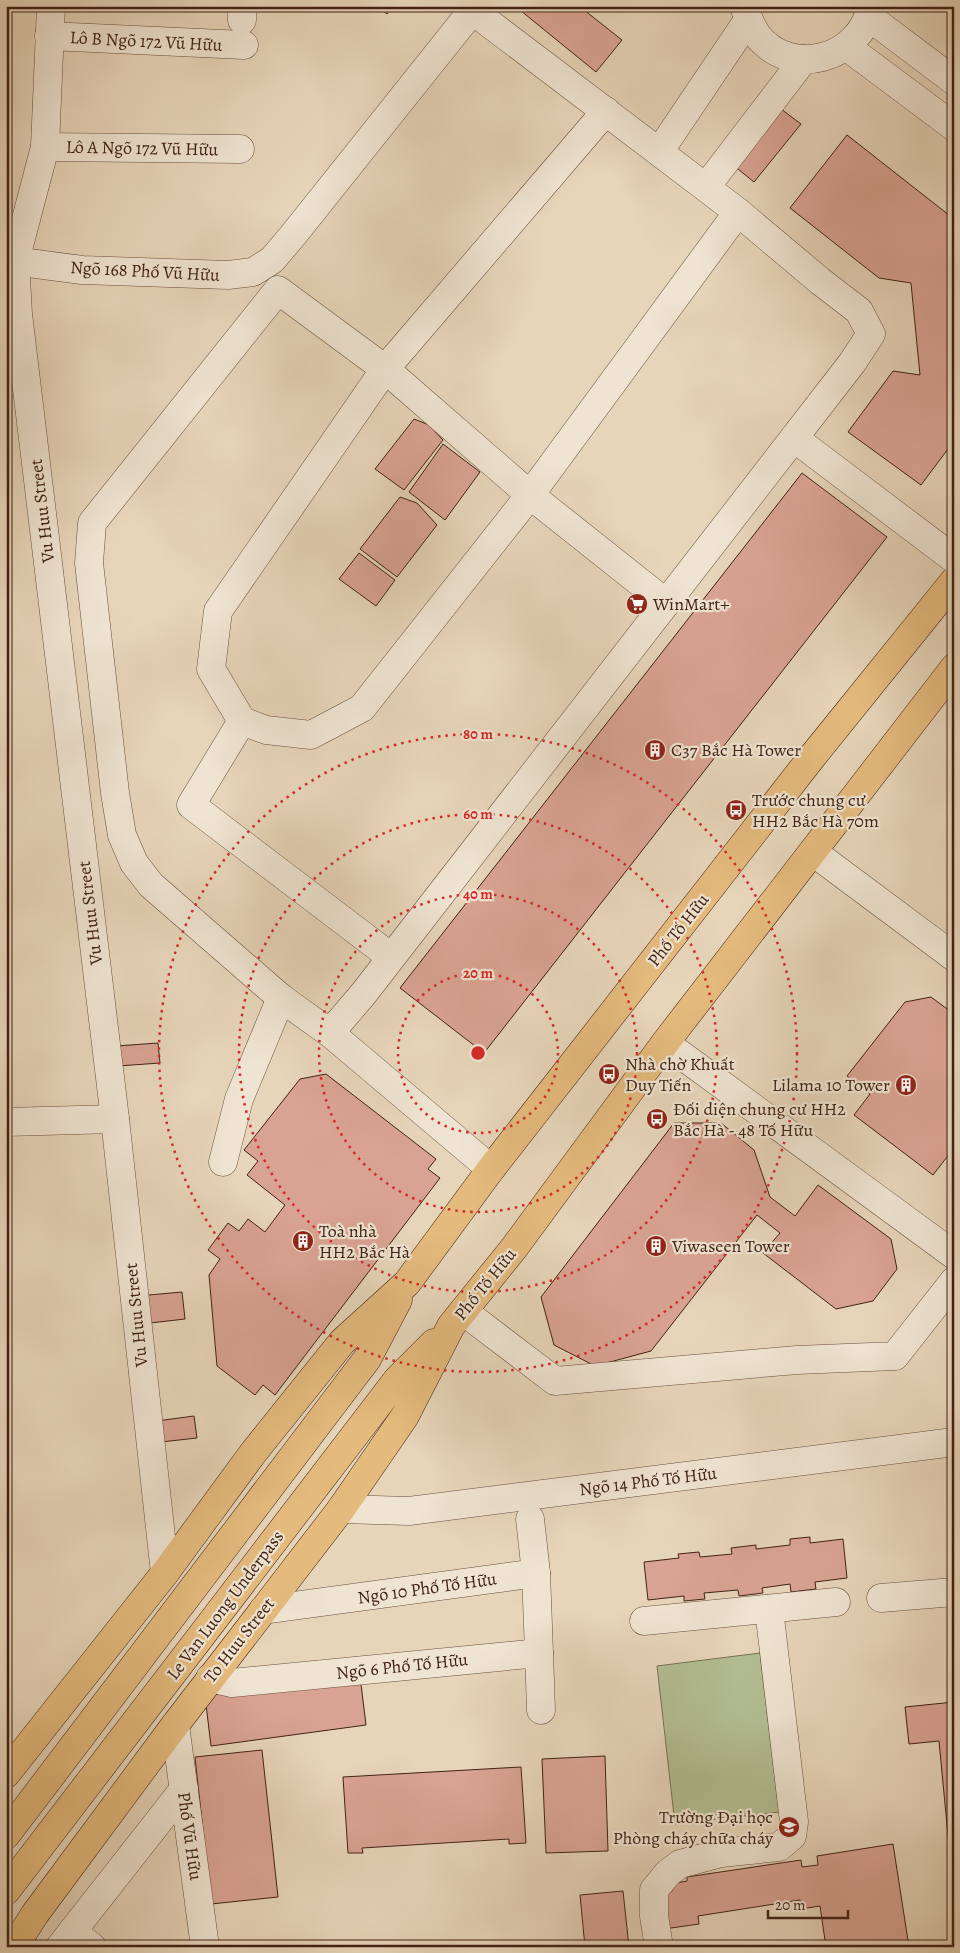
<svg xmlns="http://www.w3.org/2000/svg" width="960" height="1953" font-family="Alegreya,serif">
	<rect width="100%" height="100%" fill="#e7d5ba"/>
	<filter id="stains"><feTurbulence type="fractalNoise" baseFrequency=".004" numOctaves="4"/><feColorMatrix values="0 0 0 0 .2 0 0 0 0 .09 0 0 0 0 .02 0 0 0 .5 -.17"/></filter>
	<radialGradient id="worn" r=".72"><stop offset=".6" stop-color="#630" stop-opacity="0"/><stop offset="1" stop-color="#630" stop-opacity=".3"/></radialGradient>
	<path fill="#b2be92" stroke="#797053" d="M 760,1653 L 779,1812 L 675,1824 L 657,1666 Z"/>
	<g fill="#d9a393" stroke="#402114">
		<path d="M 377,6 L 393,6 L 387,14 Z"/>
		<path d="M 515,6 L 579,6 L 622,40 L 596,72 Z"/>
		<path d="M 773,103 L 801,124 L 754,182 L 728,161 Z"/>
		<path d="M 847,135 L 954,219 L 954,441 L 921,485 L 848,432 L 893,371 L 920,375 L 911,283 L 879,278 L 790,208 Z"/>
		<path d="M 414,419 L 429,425 L 443,440 L 404,490 L 375,469 Z"/>
		<path d="M 443,444 L 480,472 L 445,520 L 409,492 Z"/>
		<path d="M 802,473 L 887,537 L 484,1053 L 400,988 Z"/>
		<path d="M 400,497 L 417,503 L 437,525 L 397,577 L 360,549 Z"/>
		<path d="M 359,553 L 395,580 L 376,606 L 339,579 Z"/>
		<path d="M 931,997 L 954,1014 L 954,1148 L 933,1175 L 854,1115 L 870,1094 L 847,1076 L 905,1002 Z"/>
		<path d="M 158,1043 L 160,1063 L 118,1066 L 116,1046 Z"/>
		<path d="M 326,1074 L 436,1159 L 428,1169 L 440,1178 L 275,1395 L 263,1385 L 255,1395 L 217,1366 L 209,1275 L 220,1259 L 208,1250 L 228,1223 L 239,1231 L 248,1219 L 265,1232 L 285,1205 L 247,1175 L 258,1161 L 244,1150 L 300,1079 Z"/>
		<path d="M 674,1123 L 721,1123 L 754,1150 L 770,1197 L 795,1216 L 818,1185 L 891,1239 L 897,1269 L 873,1301 L 836,1309 L 763,1253 L 780,1233 L 757,1215 L 651,1351 L 595,1366 L 554,1345 L 541,1297 Z"/>
		<path d="M 182,1292 L 185,1319 L 141,1324 L 138,1296 Z"/>
		<path d="M 194,1416 L 197,1438 L 152,1443 L 149,1422 Z"/>
		<path d="M 810,1537 L 810,1543 L 843,1539 L 847,1578 L 815,1582 L 816,1589 L 791,1592 L 790,1584 L 762,1588 L 763,1593 L 739,1596 L 738,1590 L 704,1593 L 705,1599 L 684,1601 L 684,1596 L 648,1600 L 644,1562 L 679,1558 L 678,1554 L 699,1552 L 700,1557 L 732,1554 L 731,1548 L 756,1545 L 756,1549 L 790,1545 L 790,1539 Z"/>
		<path d="M 360,1676 L 366,1725 L 211,1746 L 205,1696 Z"/>
		<path d="M 954,1702 L 954,1888 L 953,1888 L 939,1741 L 909,1744 L 905,1707 Z"/>
		<path d="M 262,1750 L 278,1897 L 211,1904 L 195,1757 Z"/>
		<path d="M 605,1756 L 608,1851 L 546,1853 L 542,1759 Z"/>
		<path d="M 521,1767 L 526,1843 L 509,1844 L 509,1839 L 362,1848 L 363,1853 L 348,1853 L 343,1777 Z"/>
		<path d="M 893,1844 L 909,1947 L 826,1947 L 820,1906 L 801,1909 L 800,1900 L 698,1916 L 699,1924 L 664,1929 L 659,1893 L 672,1891 L 671,1884 L 687,1881 L 687,1877 L 801,1860 L 802,1867 L 818,1865 L 817,1856 Z"/>
		<path d="M 623,1891 L 629,1947 L 585,1947 L 580,1895 Z"/>
	</g>
	<g fill="none" stroke-linecap="round" stroke-linejoin="round">
		<g stroke="#6a4e3e" stroke-width="29">
			<g id="minor">
				<path d="M 51,6 L 45,147 L 15,261 L 18,314 L 115,1119 L 165,1573"/>
				<path d="M 744,6 C 747,16 751,26 757,35 C 791,79 861,59 871,6"/>
				<path d="M 869,17 L 954,81"/>
				<path d="M 242,20 L 242,6"/>
				<path d="M 49,36 L 244,45"/>
				<path d="M 847,47 L 954,127"/>
				<path d="M 606,111 L 385,369 L 218,611 L 211,669 L 242,721 L 266,730 L 311,735 L 362,708 L 530,495 L 738,212"/>
				<path d="M 45,147 L 240,149"/>
				<path d="M 659,152 L 748,20"/>
				<path d="M 706,187 L 804,59"/>
				<path d="M 6,260 L 82,270 L 228,275 L 253,272 L 272,260 L 294,234 L 476,6"/>
				<path d="M 794,438 L 954,559"/>
				<path d="M 242,721 L 191,805 L 391,957"/>
				<path d="M 813,852 L 954,957"/>
				<path d="M 330,1033 L 364,993 L 852,363 L 871,334 L 859,311 L 820,281 L 738,212 L 473,11"/>
				<path d="M 665,1043 L 954,1255"/>
				<path d="M 6,1122 L 115,1119"/>
				<path d="M 223,1162 L 239,1099 L 281,998"/>
				<path d="M 491,1169 L 330,1033 L 281,998 L 151,885 L 134,863 L 122,835 L 115,793 L 89,563 L 92,523 L 278,290 L 385,369 L 530,495 L 666,603"/>
				<path d="M 463,1311 L 555,1381 L 797,1360 L 895,1356 L 954,1281"/>
				<path d="M 341,1509 L 409,1511 L 954,1442"/>
				<path d="M 536,1573 L 539,1653"/>
				<path d="M 881,1598 L 954,1592"/>
				<path d="M 263,1610 L 536,1573 L 530,1519"/>
				<path d="M 644,1621 L 836,1602"/>
				<path d="M 210,1678 L 232,1683 L 539,1653 L 541,1710"/>
				<path d="M 175,1725 L 205,1947"/>
				<path d="M 72,1931 L 92,1947"/>
				<path d="M 60,1947 L 184,1789"/>
				<path d="M 659,1947 L 654,1916 L 654,1890 L 668,1873 L 680,1864 L 721,1853 L 779,1847 L 792,1836 L 794,1822 L 769,1609"/>
			</g>
		</g>
		<g stroke="#402114" stroke-width="29">
			<g id="major">
				<path d="M 6,1774 L 165,1573 L 253,1453 L 342,1342 L 407,1283 L 491,1169 L 812,757 L 954,581"/>
				<path d="M 6,1835 L 367,1359 L 398,1300"/>
				<path d="M 6,1891 L 397,1380 L 434,1343"/>
				<path d="M 14,1947 L 35,1914 L 175,1725 L 341,1509 L 405,1416 L 451,1326 L 514,1248 L 665,1043 L 954,668"/>
			</g>
		</g>
		<use href="#minor" stroke="#efe4d2" stroke-width="28"/>
		<use href="#major" stroke="#e4ba7d" stroke-width="28"/>
	</g>
	<g fill="none" stroke="#d62828" stroke-width="2.5" stroke-dasharray="2.5 5">
		<circle cx="478" cy="1053" r="80"/>
		<circle cx="478" cy="1053" r="159"/>
		<circle cx="478" cy="1053" r="239"/>
		<circle cx="478" cy="1053" r="319"/>
	</g>
	<defs>
		<g id="supermarket-disc" transform="scale(1.125)"><circle r="9.5" fill="#8f2418" stroke="#efe4d2"/><path d="M-6-5.5h2.5l.6 2H6L4.5 2H-2.5L-4.4-4H-6ZM-1.5 3.2a1.3 1.3 0 1 0 .1 0ZM3 3.2a1.3 1.3 0 1 0 .1 0Z" fill="#fff"/></g>
		<g id="building-disc" transform="scale(1.125)"><circle r="9.5" fill="#8f2418" stroke="#efe4d2"/><path d="M-4-6H4V6H1V3H-1V6H-4ZM-2.5-4.3h1.7v1.8h-1.7ZM.8-4.3h1.7v1.8H.8ZM-2.5-1h1.7V.8h-1.7ZM.8-1h1.7V.8H.8Z" fill="#fff"/></g>
		<g id="bus-disc" transform="scale(1.125)"><circle r="9.5" fill="#8f2418" stroke="#efe4d2"/><path d="M-5-6H5V4H4V6H2V4H-2V6H-4V4H-5ZM-3.5-4V0h7V-4ZM-3.5 1.2v1.5H-2V1.2ZM2 1.2v1.5H3.5V1.2Z" fill="#fff"/></g>
		<g id="university-disc" transform="scale(1.125)"><circle r="9.5" fill="#8f2418" stroke="#efe4d2"/><path d="M0-5L7-2L0 1L-7-2ZM-4 1L0 2.5L4 1V4Q0 6-4 4Z" fill="#fff"/></g>
	</defs>
	<g fill-rule="evenodd">
		<use href="#supermarket-disc" x="637" y="604"/>
		<use href="#building-disc" x="655" y="750"/>
		<use href="#bus-disc" x="736" y="810"/>
		<use href="#bus-disc" x="609" y="1074"/>
		<use href="#building-disc" x="906" y="1085"/>
		<use href="#bus-disc" x="657" y="1119"/>
		<use href="#building-disc" x="303" y="1241"/>
		<use href="#building-disc" x="656" y="1246"/>
		<use href="#university-disc" x="789" y="1827"/>
	</g>
	<g text-anchor="middle" stroke-width="4.5" stroke-linejoin="round" paint-order="stroke">
		<g font-size="18" fill="#402114" stroke="#efe4d2">
			<text transform="translate(146 41) rotate(3)" y="6">Lô B Ngõ 172 Vũ Hữu</text>
			<text transform="translate(142 148) rotate(1)" y="6">Lô A Ngõ 172 Vũ Hữu</text>
			<text transform="translate(145 271) rotate(3)" y="6">Ngõ 168 Phố Vũ Hữu</text>
			<text transform="translate(42 511) rotate(-97)" y="6">Vu Huu Street</text>
			<text transform="translate(90 913) rotate(-97)" y="6">Vu Huu Street</text>
			<text transform="translate(678 930) rotate(-52)" y="6">Phố Tố Hữu</text>
			<text transform="translate(485 1284) rotate(-51)" y="6">Phố Tố Hữu</text>
			<text transform="translate(136 1315) rotate(-96)" y="6">Vu Huu Street</text>
			<text transform="translate(648 1481) rotate(-7)" y="6">Ngõ 14 Phố Tố Hữu</text>
			<text transform="translate(427 1588) rotate(-8)" y="6">Ngõ 10 Phố Tố Hữu</text>
			<text transform="translate(225 1605) rotate(-53)" y="6">Le Van Luong Underpass</text>
			<text transform="translate(239 1640) rotate(-52)" y="6">To Huu Street</text>
			<text transform="translate(402 1666) rotate(-6)" y="6">Ngõ 6 Phố Tố Hữu</text>
			<text transform="translate(190 1836) rotate(82)" y="6">Phố Vũ Hữu</text>
		</g>
		<g font-size="18" fill="#402114" stroke="#efe4d2" text-anchor="start">
			<text x="653" y="610">WinMart+</text>
			<text x="671" y="756">C37 Bắc Hà Tower</text>
			<text x="752" y="806">Trước chung cư<tspan x="752" dy="21">HH2 Bắc Hà 70m</tspan></text>
			<text x="625" y="1070">Nhà chờ Khuất<tspan x="625" dy="21">Duy Tiến</tspan></text>
			<text x="890" y="1091" text-anchor="end">Lilama 10 Tower</text>
			<text x="673" y="1115">Đối diện chung cư HH2<tspan x="673" dy="21">Bắc Hà - 48 Tố Hữu</tspan></text>
			<text x="319" y="1237">Toà nhà<tspan x="319" dy="21">HH2 Bắc Hà</tspan></text>
			<text x="672" y="1252">Viwaseen Tower</text>
			<text x="773" y="1823" text-anchor="end">Trường Đại học<tspan x="773" dy="21">Phòng cháy chữa cháy</tspan></text>
		</g>
	</g>
	<circle cx="478" cy="1053" r="8" fill="#d62828" stroke="#efe4d2" stroke-width="2.5"/>
	<g font-size="15" text-anchor="middle" font-weight="bold" fill="#d62828" stroke="#efe4d2" stroke-width="4.5" stroke-linejoin="round" paint-order="stroke">
		<text x="478" y="739">80 m</text>
		<text x="478" y="819">60 m</text>
		<text x="478" y="899">40 m</text>
		<text x="478" y="978">20 m</text>
	</g>
	<rect width="960" height="1953" fill="none" stroke="#e7d5ba" stroke-width="25"/>
	<rect x="8" y="8" width="945" height="1938" fill="none" stroke="#402114" stroke-width="2.5"/>
	<rect x="12" y="12" width="935" height="1928" fill="none" stroke="#402114"/>
	<path d="M768 1910v8h80v-8" fill="none" stroke="#402114" stroke-width="2.5"/>
	<text x="775" y="1910" font-size="15" fill="#402114" stroke="#efe4d2" stroke-width="4" paint-order="stroke">20 m</text>
	<rect width="100%" height="100%" filter="url(#stains)"/>
	<rect width="100%" height="100%" fill="url(#worn)"/>
</svg>
